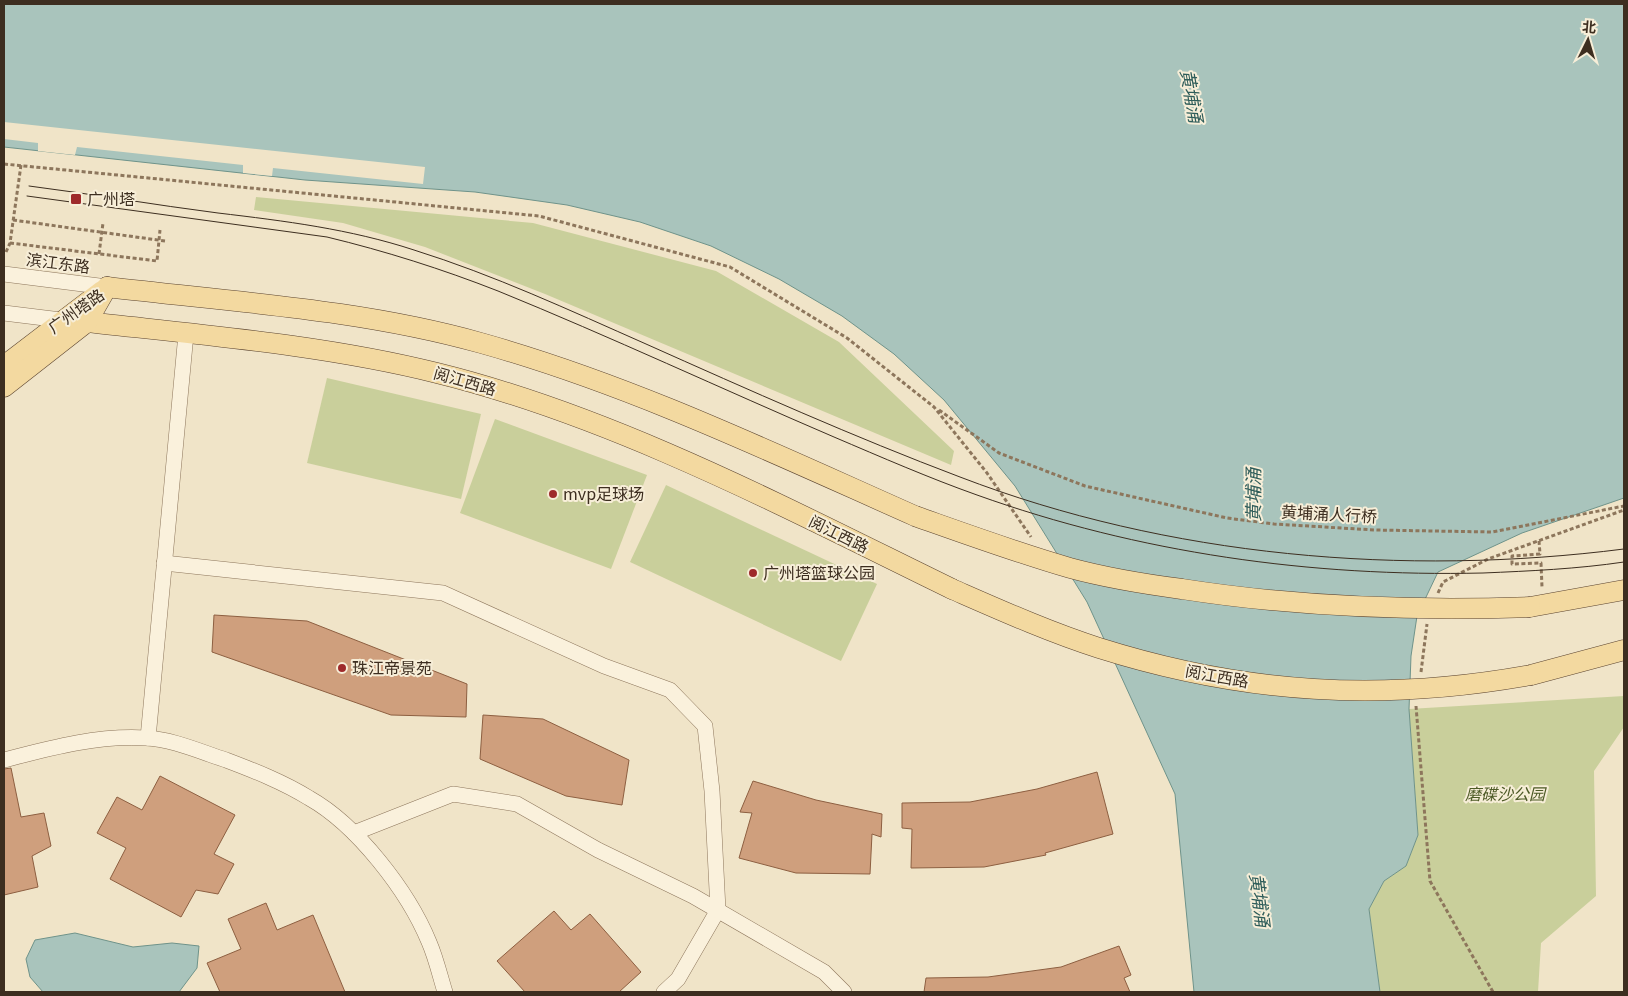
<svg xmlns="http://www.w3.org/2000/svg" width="1628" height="996" font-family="Georgia,'Noto Sans SC',serif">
	<rect width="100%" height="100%" fill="#f0e4c8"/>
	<g fill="#c9cf9b">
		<path d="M 256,197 L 533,223 L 716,271 L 839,342 L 954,451 L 951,465 L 545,294 L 425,247 L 343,223 L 254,210 Z"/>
		<path d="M 327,378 L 481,414 L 461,499 L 307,463 Z"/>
		<path d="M 495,419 L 647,475 L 611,569 L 460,513 Z"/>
		<path d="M 666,485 L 877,584 L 841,661 L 630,562 Z"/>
		<path d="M 1624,696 L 1624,727 L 1594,771 L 1596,896 L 1541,943 L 1538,992 L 1380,992 L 1369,909 L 1384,881 L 1406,866 L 1418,835 L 1409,709 Z"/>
	</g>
	<g fill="#a9c4bc" stroke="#6f938a">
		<path d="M 4,4 L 1624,4 L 1624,498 L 1522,533 L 1438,572 L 1417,616 L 1411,656 L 1409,709 L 1418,835 L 1406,866 L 1384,881 L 1369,909 L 1380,992 L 1194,992 L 1175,794 L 1087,602 L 1015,486 L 944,400 L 894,354 L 842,316 L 779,279 L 711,246 L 640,222 L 567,205 L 475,192 L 305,180 L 4,147 Z"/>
		<path d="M 75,933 L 133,947 L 172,943 L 199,946 L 197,968 L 179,992 L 43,992 L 30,977 L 26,959 L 35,940 Z"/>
	</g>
	<path fill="#f0e4c8" d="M 4,122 L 425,167 L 423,184 L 273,168 L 272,176 L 243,173 L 243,165 L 77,147 L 75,155 L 38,151 L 38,143 L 4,139 Z"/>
	<g fill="#cf9f7d" stroke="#8d5f41">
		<path d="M 214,615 L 307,621 L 467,684 L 466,717 L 391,715 L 212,652 Z"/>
		<path d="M 483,715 L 543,719 L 629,760 L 622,805 L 566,796 L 480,759 Z"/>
		<path d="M 11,768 L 21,817 L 44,813 L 51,846 L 32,856 L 38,887 L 4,895 L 4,769 Z"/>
		<path d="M 1097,772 L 1113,834 L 1045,853 L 1046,855 L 984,867 L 911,868 L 912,829 L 902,828 L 902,803 L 970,802 L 1037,789 Z"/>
		<path d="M 160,776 L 235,815 L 214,854 L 234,864 L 218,894 L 196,890 L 181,917 L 110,879 L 126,848 L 97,833 L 117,797 L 142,810 Z"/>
		<path d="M 753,781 L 816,800 L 882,814 L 881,837 L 872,834 L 870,874 L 796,873 L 739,858 L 752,813 L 740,812 Z"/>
		<path d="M 266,903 L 277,930 L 313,915 L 345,992 L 220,992 L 207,963 L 241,949 L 228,919 Z"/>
		<path d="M 554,911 L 571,930 L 590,914 L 641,972 L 619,992 L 525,992 L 497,961 Z"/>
		<path d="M 1119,946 L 1131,975 L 1124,978 L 1130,992 L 924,992 L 926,978 L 988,977 L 1061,967 Z"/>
	</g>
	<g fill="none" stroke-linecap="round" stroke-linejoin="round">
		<g stroke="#8d765c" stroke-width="16">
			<g id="minor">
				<path d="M 4,274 L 107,287"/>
				<path d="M 4,313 L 69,321"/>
				<path d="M 164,563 L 443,593 L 604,666 L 670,690 L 705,726 L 712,791 L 718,910 L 678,979 L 664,992"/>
				<path d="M 148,738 L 186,334"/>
				<path d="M 4,760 C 50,748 97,735 146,738 C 172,739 201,752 226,760 C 255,771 283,782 309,798 C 357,825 408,891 429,942 C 436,958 440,976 445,992"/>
				<path d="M 354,833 L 453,794 L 517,804 L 598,850 L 693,896 L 824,972 L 844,992"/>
			</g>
		</g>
		<g stroke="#5b4430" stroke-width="21">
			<g id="major">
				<path d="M 107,287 C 232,302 360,309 481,343 C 631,385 773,453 915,516"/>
				<path d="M 87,322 C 202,335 325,345 437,373 C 615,417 788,509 952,589"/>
				<path d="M 4,366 L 102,291"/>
				<path d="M 4,387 L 87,322 L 107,287"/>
				<path d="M 1530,607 L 1624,590"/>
				<path d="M 1531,675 L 1624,650"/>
			</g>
		</g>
		<g stroke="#8d765c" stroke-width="3" stroke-dasharray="4 2.5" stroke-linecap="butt">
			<path d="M 4,164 L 539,216 L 730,267 L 847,338 L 934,407 L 987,473 L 1031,537"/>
			<path d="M 13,220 L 165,241"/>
			<path d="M 10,243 L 157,261 L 160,230"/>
			<path d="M 6,252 L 10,243 L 21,165"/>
			<path d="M 99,254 L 103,223"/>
			<path d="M 939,410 L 999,453 L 1085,486 L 1227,518 L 1274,524 L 1375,530 L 1492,532 L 1624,506"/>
			<path d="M 1539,541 L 1540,554 L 1512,556 L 1512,564 L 1541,563 L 1542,587"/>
			<path d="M 1438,593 L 1443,582 L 1488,559 L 1624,510"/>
			<path d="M 1421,672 L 1427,624"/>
			<path d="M 1416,706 L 1430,881 L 1493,992"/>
		</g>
		<use href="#minor" stroke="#faf1dc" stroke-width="15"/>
		<use href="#major" stroke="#f3d9a0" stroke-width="20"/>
		<g stroke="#3d2e20" stroke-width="1">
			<path d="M 29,186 C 92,194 155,205 218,213 C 285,221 350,229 414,250 C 494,275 569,310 646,344 C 749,390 854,437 960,477 C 1168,557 1404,577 1624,549"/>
			<path d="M 27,196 L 327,237 C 385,251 442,269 498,291 C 611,337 722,389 834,437 C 881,457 929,478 977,495 C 1139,553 1311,577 1483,573 C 1530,571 1577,569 1624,562"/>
		</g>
		<g stroke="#5b4430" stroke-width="21" stroke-linecap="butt">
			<g id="major-bridge">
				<path d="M 915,516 C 966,534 1018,553 1070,568 C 1107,578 1144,584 1182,589 C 1297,607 1413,611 1530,607"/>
				<path d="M 952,589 C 1000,610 1049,632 1099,648 C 1245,694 1382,702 1531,675"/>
			</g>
		</g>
		<use href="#major-bridge" stroke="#f3d9a0" stroke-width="20"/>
	</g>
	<g fill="#9e2a2b" stroke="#f7eed8" stroke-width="2">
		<rect x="70" y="193" width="12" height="12" rx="2.5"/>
		<circle cx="553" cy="494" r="5"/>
		<circle cx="753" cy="573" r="5"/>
		<circle cx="342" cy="668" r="5"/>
	</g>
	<g text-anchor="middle" stroke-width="4" stroke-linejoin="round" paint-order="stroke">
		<g font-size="16" fill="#3d2e20" stroke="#f7eed8" text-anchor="start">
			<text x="87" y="205">广州塔</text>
			<text x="563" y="500">mvp足球场</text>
			<text x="763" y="579">广州塔篮球公园</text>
			<text x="352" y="674">珠江帝景苑</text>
		</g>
		<g font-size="16" fill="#3d2e20" stroke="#f7eed8">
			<text transform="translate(58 263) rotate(7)" y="6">滨江东路</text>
			<text transform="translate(76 311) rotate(-35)" y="6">广州塔路</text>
			<text transform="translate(465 381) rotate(16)" y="6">阅江西路</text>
			<text transform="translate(1329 514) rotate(3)" y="6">黄埔涌人行桥</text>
			<text transform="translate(839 534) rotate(26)" y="6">阅江西路</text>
			<text transform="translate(1217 676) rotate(10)" y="6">阅江西路</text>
		</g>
		<g font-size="16" font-style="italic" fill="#4d5a26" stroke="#f7eed8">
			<text x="1505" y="800">磨碟沙公园</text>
		</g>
		<g font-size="18" font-style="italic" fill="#2f5d5a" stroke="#f7eed8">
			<text transform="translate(1191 96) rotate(80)" y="6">黄埔涌</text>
			<text transform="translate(1254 495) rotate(-90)" y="6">黄埔涌</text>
			<text transform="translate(1259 900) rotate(83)" y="6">黄埔涌</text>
		</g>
	</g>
	<rect width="1628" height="996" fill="none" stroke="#3d2e20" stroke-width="10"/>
	<g transform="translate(1588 40) rotate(5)" stroke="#f7eed8" stroke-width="4" paint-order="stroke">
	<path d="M0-4L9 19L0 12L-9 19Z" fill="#3d2e20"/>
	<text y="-8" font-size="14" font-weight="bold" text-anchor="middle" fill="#3d2e20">北</text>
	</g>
</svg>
